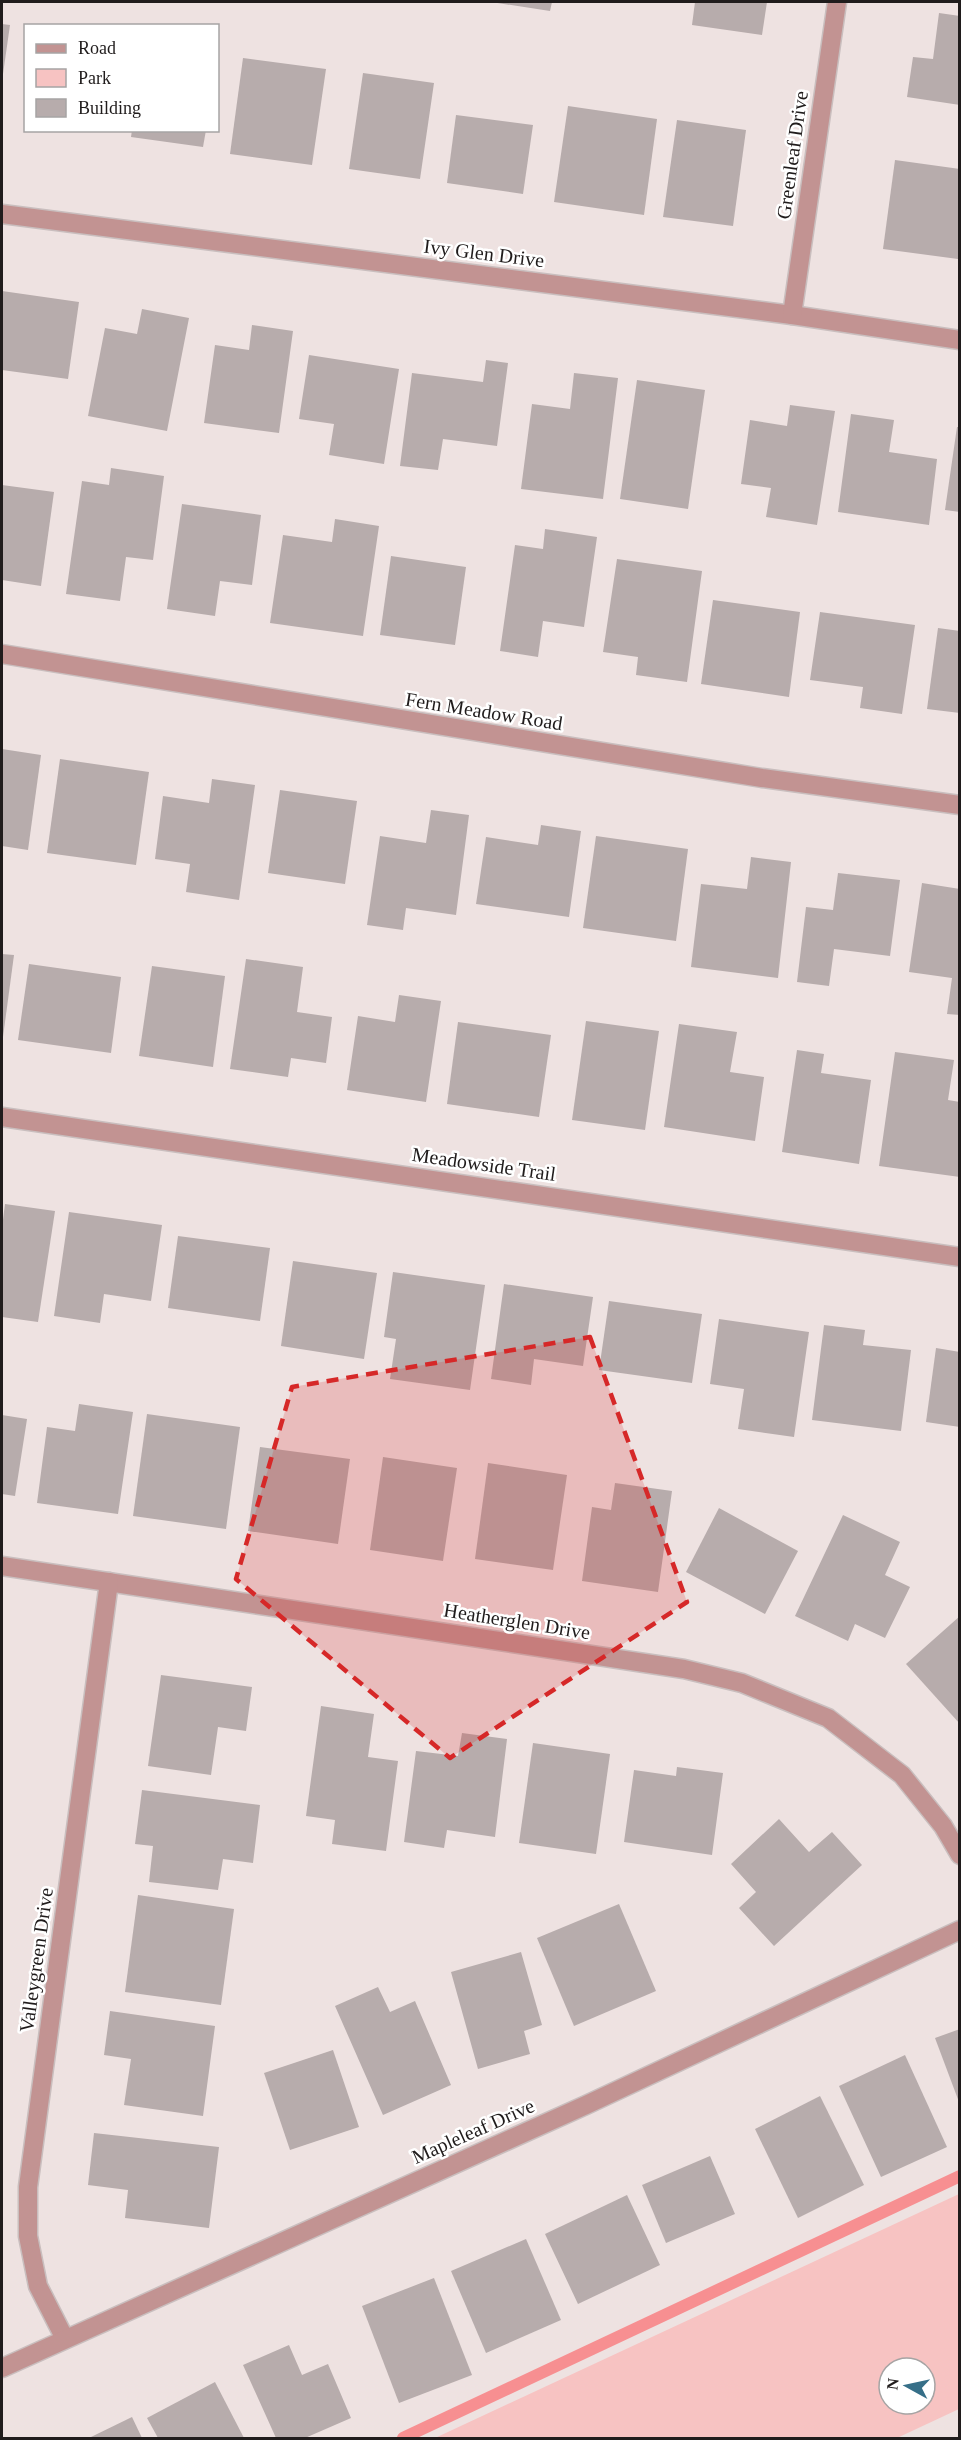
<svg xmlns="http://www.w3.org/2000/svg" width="961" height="2440" font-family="Georgia,serif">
	<rect width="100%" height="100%" fill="#eee2e1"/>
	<path fill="#f7c3c2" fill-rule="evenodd" d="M 959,2194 L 959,2409 L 897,2438 L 435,2438 ZM 889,2368 L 925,2368 L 925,2404 L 889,2404 Z"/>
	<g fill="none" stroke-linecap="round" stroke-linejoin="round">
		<path stroke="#f78f91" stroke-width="12" d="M 403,2438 L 960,2176"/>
	</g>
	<g fill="#b7acac">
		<path d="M 491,2 L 552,2 L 550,11 Z"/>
		<path d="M 695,2 L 767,2 L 762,35 L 692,25 Z"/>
		<path d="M 939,13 L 960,16 L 960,105 L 907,97 L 913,57 L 933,59 Z"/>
		<path d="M 2,24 L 10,25 L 3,74 L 2,74 Z"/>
		<path d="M 243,58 L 326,69 L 312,165 L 230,154 Z"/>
		<path d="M 363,73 L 434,83 L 420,179 L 349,169 Z"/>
		<path d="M 568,106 L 657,119 L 644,215 L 554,202 Z"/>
		<path d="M 456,115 L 533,125 L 523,194 L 447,183 Z"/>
		<path d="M 677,120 L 746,130 L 733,226 L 663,217 Z"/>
		<path d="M 132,130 L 206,130 L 203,147 L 131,137 Z"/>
		<path d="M 895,160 L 960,169 L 958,259 L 883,249 Z"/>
		<path d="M 2,291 L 79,302 L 68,379 L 2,370 Z"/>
		<path d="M 142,309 L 189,318 L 167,431 L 88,416 L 105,328 L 137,334 Z"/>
		<path d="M 252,325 L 293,331 L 279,433 L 204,423 L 215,345 L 249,350 Z"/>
		<path d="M 309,355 L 399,369 L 384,464 L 329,455 L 334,424 L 299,419 Z"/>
		<path d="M 486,360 L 508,363 L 497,446 L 443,439 L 438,470 L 400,466 L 412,373 L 483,382 Z"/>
		<path d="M 574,373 L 618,378 L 603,499 L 521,489 L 532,404 L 570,409 Z"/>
		<path d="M 637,380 L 705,390 L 688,509 L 620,499 Z"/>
		<path d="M 790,405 L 835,411 L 817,525 L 766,517 L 771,488 L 741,484 L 750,420 L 787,426 Z"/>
		<path d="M 851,414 L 894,420 L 889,452 L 937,459 L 929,525 L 838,512 Z"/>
		<path d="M 957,427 L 960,427 L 960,512 L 945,510 Z"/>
		<path d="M 111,468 L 164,476 L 153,560 L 126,557 L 120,601 L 66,594 L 82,481 L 109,485 Z"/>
		<path d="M 2,485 L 54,492 L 41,586 L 2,580 Z"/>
		<path d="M 182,504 L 261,515 L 252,585 L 220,581 L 215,616 L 167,609 Z"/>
		<path d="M 335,519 L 379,526 L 363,636 L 270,623 L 283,535 L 332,542 Z"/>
		<path d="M 545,529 L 597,537 L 584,627 L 543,621 L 538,657 L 500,651 L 515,545 L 543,549 Z"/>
		<path d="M 391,556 L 466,567 L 455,645 L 380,635 Z"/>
		<path d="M 617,559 L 702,571 L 687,682 L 636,675 L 638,657 L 603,652 Z"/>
		<path d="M 713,600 L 800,612 L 789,697 L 701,684 Z"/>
		<path d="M 820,612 L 915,625 L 902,714 L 860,708 L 863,687 L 810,680 Z"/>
		<path d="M 938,628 L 960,631 L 960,713 L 927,709 Z"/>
		<path d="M 2,749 L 41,755 L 28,850 L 2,846 Z"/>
		<path d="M 60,759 L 149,772 L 136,865 L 47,853 Z"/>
		<path d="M 212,779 L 255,785 L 239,900 L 186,892 L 190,864 L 155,859 L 163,796 L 209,803 Z"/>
		<path d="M 280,790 L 357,801 L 345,884 L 268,873 Z"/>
		<path d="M 431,810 L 469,815 L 456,915 L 406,908 L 403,930 L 367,925 L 380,836 L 426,843 Z"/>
		<path d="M 541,825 L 581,831 L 569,917 L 476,904 L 486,837 L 538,845 Z"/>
		<path d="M 596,836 L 688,849 L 676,941 L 583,928 Z"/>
		<path d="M 751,857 L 791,862 L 778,978 L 691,967 L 701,884 L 747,889 Z"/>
		<path d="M 838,873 L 900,880 L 890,956 L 834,949 L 829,986 L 797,982 L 806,907 L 833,910 Z"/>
		<path d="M 922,883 L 960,889 L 960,1015 L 947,1014 L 952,978 L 909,972 Z"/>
		<path d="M 2,954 L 14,955 L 3,1037 L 2,1037 Z"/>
		<path d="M 246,959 L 303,967 L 297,1012 L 332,1017 L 326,1063 L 291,1058 L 288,1077 L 230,1069 Z"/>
		<path d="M 29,964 L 121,977 L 111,1053 L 18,1040 Z"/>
		<path d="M 152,966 L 225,976 L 213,1067 L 139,1056 Z"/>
		<path d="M 399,995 L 441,1001 L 426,1102 L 347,1090 L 358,1016 L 395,1022 Z"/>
		<path d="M 586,1021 L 659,1031 L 645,1130 L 572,1120 Z"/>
		<path d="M 458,1022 L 551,1035 L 539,1117 L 447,1104 Z"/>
		<path d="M 679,1024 L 737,1032 L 730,1072 L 764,1077 L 755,1141 L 664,1127 Z"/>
		<path d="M 797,1050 L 824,1054 L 821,1073 L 871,1080 L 859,1164 L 782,1152 Z"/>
		<path d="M 895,1052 L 954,1060 L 948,1100 L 960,1102 L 960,1177 L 879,1166 Z"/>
		<path d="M 5,1204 L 55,1211 L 38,1322 L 2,1317 L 2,1227 Z"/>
		<path d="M 69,1212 L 162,1225 L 151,1301 L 104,1294 L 100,1323 L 54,1316 Z"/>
		<path d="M 178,1236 L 270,1248 L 260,1321 L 168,1308 Z"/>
		<path d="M 293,1261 L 377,1273 L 364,1359 L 281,1346 Z"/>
		<path d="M 393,1272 L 485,1285 L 470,1390 L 390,1379 L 396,1339 L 384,1337 Z"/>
		<path d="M 504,1284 L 593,1297 L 583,1366 L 534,1359 L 531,1385 L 491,1379 Z"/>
		<path d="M 609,1301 L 702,1314 L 692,1383 L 599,1370 Z"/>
		<path d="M 719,1319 L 809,1332 L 794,1437 L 738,1429 L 744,1389 L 710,1384 Z"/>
		<path d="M 824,1325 L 865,1330 L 863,1345 L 911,1350 L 901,1431 L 812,1420 Z"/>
		<path d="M 936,1348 L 960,1352 L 960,1427 L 926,1422 Z"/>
		<path d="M 79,1404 L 133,1412 L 118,1514 L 37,1503 L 47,1427 L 75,1431 Z"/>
		<path d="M 147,1414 L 240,1427 L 226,1529 L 133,1516 Z"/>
		<path d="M 2,1415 L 27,1419 L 15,1496 L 2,1494 Z"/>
		<path d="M 260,1447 L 350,1459 L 338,1544 L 248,1531 Z"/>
		<path d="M 383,1457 L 457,1468 L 443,1561 L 370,1550 Z"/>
		<path d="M 488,1463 L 567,1475 L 553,1570 L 475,1559 Z"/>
		<path d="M 615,1483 L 672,1491 L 658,1592 L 582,1581 L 592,1507 L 611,1510 Z"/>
		<path d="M 719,1508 L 798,1551 L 765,1614 L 686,1572 Z"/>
		<path d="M 843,1515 L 900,1542 L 885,1575 L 910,1587 L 885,1638 L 855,1624 L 848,1641 L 795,1616 Z"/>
		<path d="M 960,1616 L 960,1724 L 906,1664 Z"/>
		<path d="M 161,1675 L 252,1687 L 246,1731 L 218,1727 L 211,1775 L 148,1766 Z"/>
		<path d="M 321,1706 L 374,1714 L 368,1757 L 398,1761 L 386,1851 L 332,1844 L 335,1820 L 306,1816 Z"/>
		<path d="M 462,1733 L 507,1739 L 495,1837 L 447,1830 L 444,1848 L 404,1842 L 416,1751 L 458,1756 Z"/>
		<path d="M 533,1743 L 610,1754 L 596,1854 L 519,1843 Z"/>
		<path d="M 677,1767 L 723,1773 L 712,1855 L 624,1842 L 634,1770 L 676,1776 Z"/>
		<path d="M 142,1790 L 260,1805 L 253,1863 L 223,1859 L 218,1890 L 149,1882 L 153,1846 L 135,1844 Z"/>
		<path d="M 779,1819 L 809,1852 L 832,1832 L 862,1865 L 774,1946 L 739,1908 L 756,1892 L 731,1864 Z"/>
		<path d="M 138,1895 L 234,1909 L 221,2005 L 125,1992 Z"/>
		<path d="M 619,1904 L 656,1991 L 574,2026 L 537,1938 Z"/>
		<path d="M 521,1952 L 542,2025 L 524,2031 L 530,2054 L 478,2069 L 451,1972 Z"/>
		<path d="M 378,1987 L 390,2012 L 415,2001 L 451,2085 L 383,2115 L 335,2006 Z"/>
		<path d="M 110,2011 L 215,2026 L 203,2116 L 124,2105 L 131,2059 L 104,2055 Z"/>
		<path d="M 960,2029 L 960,2102 L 959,2102 L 935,2038 Z"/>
		<path d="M 333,2050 L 359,2127 L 290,2150 L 264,2073 Z"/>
		<path d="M 905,2055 L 947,2147 L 881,2177 L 839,2086 Z"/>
		<path d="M 820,2096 L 864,2185 L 798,2218 L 755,2129 Z"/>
		<path d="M 94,2133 L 219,2147 L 209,2228 L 125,2218 L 128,2190 L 88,2185 Z"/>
		<path d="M 710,2156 L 735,2214 L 666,2243 L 642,2185 Z"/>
		<path d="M 627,2195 L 660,2265 L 578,2304 L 545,2234 Z"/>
		<path d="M 526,2239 L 561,2320 L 486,2353 L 451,2271 Z"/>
		<path d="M 434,2278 L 472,2375 L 399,2403 L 362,2306 Z"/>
		<path d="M 289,2345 L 302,2375 L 328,2364 L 351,2418 L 305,2438 L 276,2438 L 243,2365 Z"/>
		<path d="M 215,2382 L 244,2438 L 158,2438 L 147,2418 Z"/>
		<path d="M 132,2417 L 142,2438 L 92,2438 L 91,2437 Z"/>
	</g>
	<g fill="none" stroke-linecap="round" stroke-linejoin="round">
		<g stroke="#c9bebe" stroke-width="21">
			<g id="street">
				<path d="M 2,214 L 792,315 L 960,340"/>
				<path d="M 792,315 L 837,2"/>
				<path d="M 2,654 L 762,778 L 960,805"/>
				<path d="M 2,1117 L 960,1257"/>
				<path d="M 2,1566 L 684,1669 L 742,1683 L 828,1718 L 902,1775 L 943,1826 L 960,1855"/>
				<path d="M 65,2339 L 38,2286 L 28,2236 L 28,2187 L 109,1582"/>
				<path d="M 2,2368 L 586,2105 L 960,1930"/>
			</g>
		</g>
		<use href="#street" stroke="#c29392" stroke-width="18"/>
	</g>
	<path fill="#d62828" fill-opacity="0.2" stroke="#d62828" stroke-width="4.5" stroke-dasharray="12 8" stroke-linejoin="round" d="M 590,1337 L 687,1602 L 450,1758 L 236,1579 L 292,1387 Z"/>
	<g text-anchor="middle" stroke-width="5" stroke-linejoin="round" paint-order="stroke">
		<g font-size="20" fill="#201c1c" stroke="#fff">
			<text transform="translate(792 155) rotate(-82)" y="7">Greenleaf Drive</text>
			<text transform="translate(484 253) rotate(7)" y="7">Ivy Glen Drive</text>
			<text transform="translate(484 711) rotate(9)" y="7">Fern Meadow Road</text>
			<text transform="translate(484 1164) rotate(8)" y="7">Meadowside Trail</text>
			<text transform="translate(517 1621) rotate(9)" y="7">Heatherglen Drive</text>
			<text transform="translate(36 1960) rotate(-82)" y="7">Valleygreen Drive</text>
			<text transform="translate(473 2131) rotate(-24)" y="7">Mapleleaf Drive</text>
		</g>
	</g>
	<rect width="961" height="2440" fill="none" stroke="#201c1c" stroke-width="6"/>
	<rect x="24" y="24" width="195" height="108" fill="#ffffff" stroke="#a6a4a4" stroke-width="1.5"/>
	<rect x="36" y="44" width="30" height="9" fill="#c29392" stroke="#a6a4a4" stroke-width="1.5"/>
	<text x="78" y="54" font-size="18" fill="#201c1c">Road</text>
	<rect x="36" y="69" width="30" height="18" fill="#f7c3c2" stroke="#a6a4a4" stroke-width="1.5"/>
	<text x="78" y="84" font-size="18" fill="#201c1c">Park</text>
	<rect x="36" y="99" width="30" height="18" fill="#b7acac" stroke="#a6a4a4" stroke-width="1.5"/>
	<text x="78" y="114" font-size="18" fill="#201c1c">Building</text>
	<g transform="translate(907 2386) rotate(278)"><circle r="28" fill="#ffffff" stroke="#a6a4a4" stroke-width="1.5"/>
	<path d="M0-4.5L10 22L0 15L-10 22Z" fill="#366f88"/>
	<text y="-9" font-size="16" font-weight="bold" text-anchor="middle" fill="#201c1c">N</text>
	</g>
</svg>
